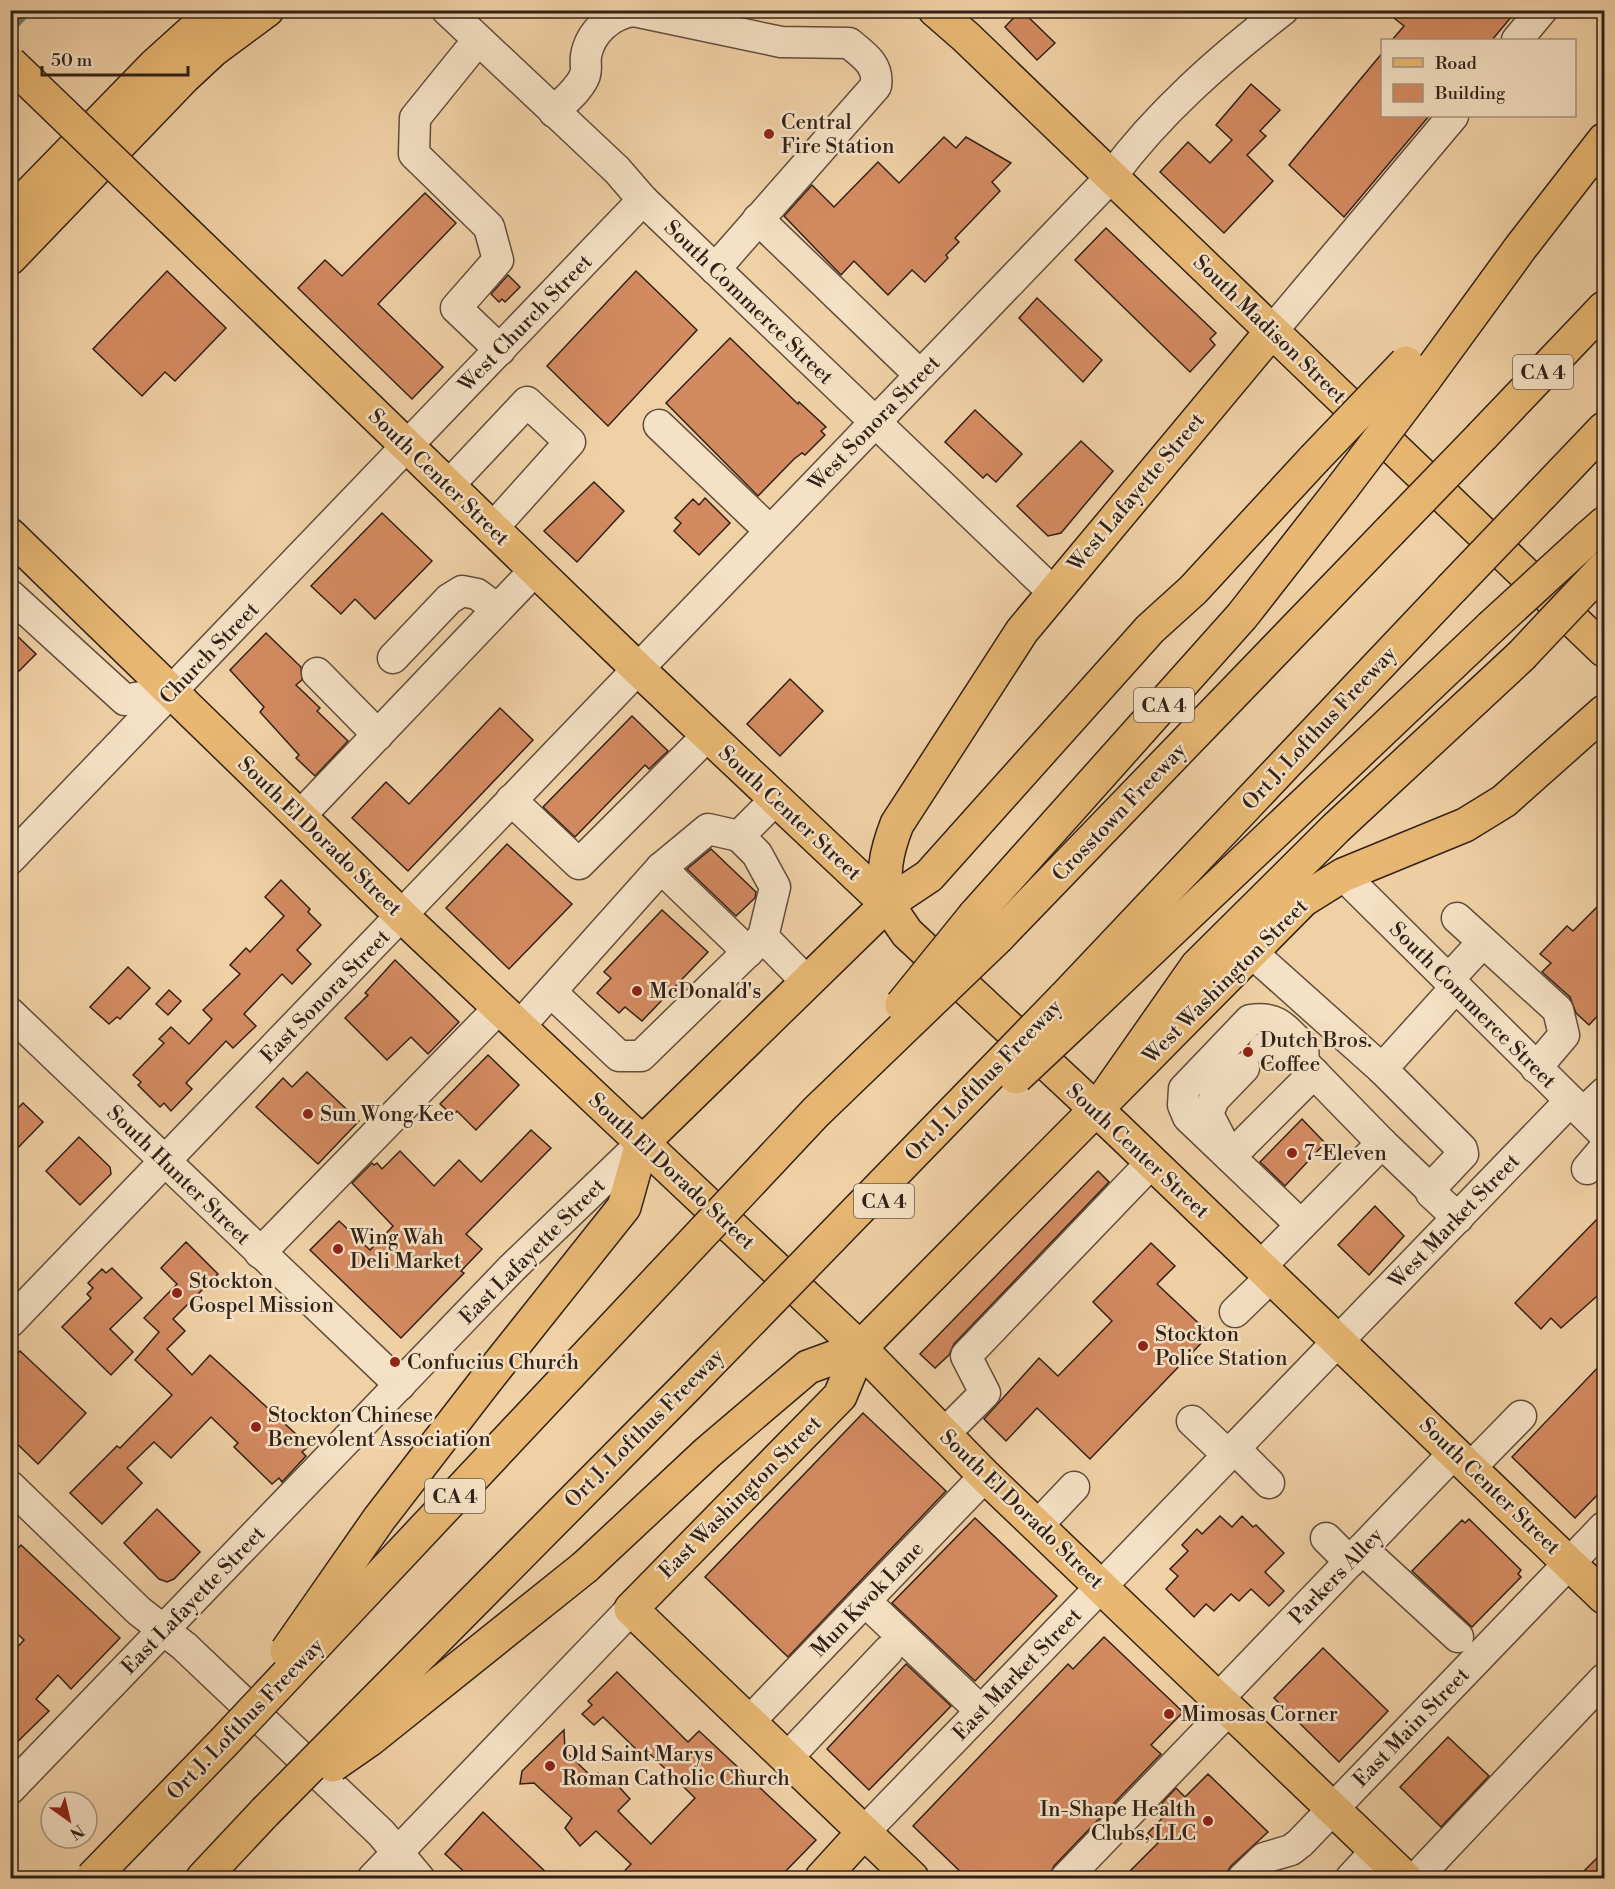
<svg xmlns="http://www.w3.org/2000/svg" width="1615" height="1889" font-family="'Libre Bodoni',serif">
	<rect width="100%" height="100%" fill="#f0d1a6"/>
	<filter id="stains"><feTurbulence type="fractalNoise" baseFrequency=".00333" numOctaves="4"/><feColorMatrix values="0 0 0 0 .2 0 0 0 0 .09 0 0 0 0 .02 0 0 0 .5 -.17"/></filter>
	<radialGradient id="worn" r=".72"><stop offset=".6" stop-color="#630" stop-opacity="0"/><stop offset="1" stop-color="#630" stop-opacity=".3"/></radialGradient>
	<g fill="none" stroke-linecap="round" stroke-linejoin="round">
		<path stroke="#707b6e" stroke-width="6" d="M 10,32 L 30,10"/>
	</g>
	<g fill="#d48a61" stroke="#312118" stroke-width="1.5">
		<path d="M 1021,10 L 1055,43 L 1037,60 L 1005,27 Z"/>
		<path d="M 1384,10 L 1517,10 L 1492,40 L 1392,40 L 1404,26 Z"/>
		<path d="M 1383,52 L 1383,116 L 1429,116 L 1344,217 L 1289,165 Z"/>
		<path d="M 1251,84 L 1280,110 L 1260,131 L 1266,136 L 1247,155 L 1273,181 L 1224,233 L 1160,172 L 1188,142 L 1210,163 L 1232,140 L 1216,125 Z"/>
		<path d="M 944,137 L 956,148 L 966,137 L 1011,163 L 992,182 L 1000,191 L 955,238 L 959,242 L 946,255 L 948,258 L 925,282 L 912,270 L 888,295 L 854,261 L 841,275 L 784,216 L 812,185 L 834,207 L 878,162 L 899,183 Z"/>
		<path d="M 425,193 L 456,223 L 378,304 L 443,367 L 412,399 L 298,288 L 325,260 L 342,276 Z"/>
		<path d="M 1106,228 L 1216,333 L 1210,339 L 1215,345 L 1190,372 L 1075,260 Z"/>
		<path d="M 167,271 L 226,328 L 175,381 L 165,372 L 142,396 L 93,349 Z"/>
		<path d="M 636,271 L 697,330 L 608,426 L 547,366 Z"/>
		<path d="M 508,275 L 520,287 L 505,302 L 502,299 L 499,302 L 491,294 Z"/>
		<path d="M 1037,298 L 1102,360 L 1083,382 L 1019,318 Z"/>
		<path d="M 730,338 L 798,404 L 799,402 L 826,427 L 821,431 L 825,435 L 805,455 L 802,453 L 794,459 L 758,496 L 666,403 Z"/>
		<path d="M 975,410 L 1022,454 L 996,482 L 987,474 L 983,478 L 945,442 Z"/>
		<path d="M 1081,441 L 1113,471 L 1061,533 L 1048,536 L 1017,506 Z"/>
		<path d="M 594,482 L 624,511 L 577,562 L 544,531 Z"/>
		<path d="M 705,498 L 730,523 L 699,555 L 674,531 L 681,523 L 675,518 L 693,499 L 699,505 Z"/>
		<path d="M 382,513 L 432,561 L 375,619 L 355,599 L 341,614 L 311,586 Z"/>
		<path d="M 10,629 L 36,654 L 10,680 Z"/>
		<path d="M 266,633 L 301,667 L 302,680 L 296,685 L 320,708 L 317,711 L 348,741 L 315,776 L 296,758 L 299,755 L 260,712 L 264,707 L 230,670 Z"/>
		<path d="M 790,679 L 823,711 L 780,756 L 747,724 Z"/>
		<path d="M 500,708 L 533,740 L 408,871 L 352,818 L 386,782 L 409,804 Z"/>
		<path d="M 632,716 L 668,751 L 649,769 L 645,765 L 575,837 L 543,807 Z"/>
		<path d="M 507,844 L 572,904 L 509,969 L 446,908 Z"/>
		<path d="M 711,849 L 756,892 L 755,898 L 736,916 L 687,869 Z"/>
		<path d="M 281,880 L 310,909 L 308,912 L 321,925 L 297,950 L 311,964 L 292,984 L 282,974 L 244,1014 L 256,1026 L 233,1048 L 226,1041 L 186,1083 L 192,1089 L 171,1111 L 164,1103 L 160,1107 L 138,1085 L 141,1082 L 133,1075 L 164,1043 L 159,1039 L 171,1027 L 189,1044 L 212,1019 L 203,1010 L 240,974 L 230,965 L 246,948 L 250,952 L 284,916 L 265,897 Z"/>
		<path d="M 1605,899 L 1605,1008 L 1589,1025 L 1576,1013 L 1570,997 L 1542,972 L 1551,963 L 1540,954 L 1567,926 L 1573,931 Z"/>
		<path d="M 662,910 L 708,952 L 642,1021 L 625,1007 L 619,1013 L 597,993 L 611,978 L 604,972 Z"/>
		<path d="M 395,960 L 459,1022 L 428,1054 L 411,1037 L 387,1060 L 345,1018 L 368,995 L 365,993 Z"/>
		<path d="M 128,967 L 150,988 L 120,1019 L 117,1017 L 109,1024 L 90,1007 Z"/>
		<path d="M 169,990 L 181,1001 L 168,1015 L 156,1004 Z"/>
		<path d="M 488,1055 L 519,1085 L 476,1130 L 457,1111 L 453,1116 L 440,1104 Z"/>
		<path d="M 307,1072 L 359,1121 L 318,1164 L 256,1107 L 283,1078 L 292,1087 Z"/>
		<path d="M 23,1103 L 43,1122 L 10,1156 L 10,1116 Z"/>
		<path d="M 1302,1119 L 1325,1143 L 1285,1186 L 1260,1162 Z"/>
		<path d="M 531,1130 L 551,1148 L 466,1234 L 482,1249 L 461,1271 L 464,1273 L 401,1338 L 310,1250 L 339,1221 L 370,1250 L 393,1226 L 352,1183 L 372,1163 L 374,1165 L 377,1163 L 382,1169 L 400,1151 L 434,1186 L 459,1160 L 481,1182 Z"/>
		<path d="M 79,1137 L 110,1167 L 111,1174 L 80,1205 L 46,1171 Z"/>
		<path d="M 1098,1171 L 1109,1182 L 954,1344 L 949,1355 L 935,1368 L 920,1354 Z"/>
		<path d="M 1375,1206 L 1404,1236 L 1369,1275 L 1338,1245 Z"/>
		<path d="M 1605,1211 L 1605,1289 L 1561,1328 L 1551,1318 L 1541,1329 L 1515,1303 Z"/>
		<path d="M 186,1242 L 218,1274 L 173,1319 L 185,1331 L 167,1349 L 192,1375 L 210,1355 L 309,1446 L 302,1452 L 306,1456 L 282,1482 L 279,1478 L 272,1484 L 234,1447 L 238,1443 L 211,1417 L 171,1458 L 154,1442 L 127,1468 L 142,1483 L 102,1524 L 70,1493 L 117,1446 L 120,1448 L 172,1395 L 135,1360 L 159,1332 L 144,1318 L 177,1284 L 161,1268 Z"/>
		<path d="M 1151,1243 L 1175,1266 L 1157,1284 L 1210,1334 L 1090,1459 L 1037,1408 L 1006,1441 L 984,1419 L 1039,1358 L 1058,1376 L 1112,1321 L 1093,1302 Z"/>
		<path d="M 112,1268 L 142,1298 L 110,1329 L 133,1352 L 111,1375 L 62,1327 L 91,1298 L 87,1294 L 93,1288 L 88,1283 L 102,1269 L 106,1273 Z"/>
		<path d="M 20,1351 L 86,1413 L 38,1464 L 10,1437 L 10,1361 Z"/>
		<path d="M 1605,1360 L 1605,1487 L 1575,1518 L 1512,1457 Z"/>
		<path d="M 863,1413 L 946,1491 L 788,1657 L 705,1577 Z"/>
		<path d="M 157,1509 L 200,1552 L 174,1579 L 167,1582 L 159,1579 L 124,1543 Z"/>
		<path d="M 1220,1516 L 1232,1527 L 1242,1516 L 1253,1527 L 1256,1525 L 1284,1553 L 1265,1572 L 1284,1591 L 1269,1606 L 1251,1589 L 1239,1601 L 1231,1594 L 1214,1611 L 1206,1604 L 1194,1617 L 1166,1589 L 1178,1576 L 1170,1569 L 1188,1551 L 1182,1545 L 1197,1529 L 1202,1534 Z"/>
		<path d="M 975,1518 L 1057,1596 L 975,1681 L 892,1603 Z"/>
		<path d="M 1469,1519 L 1521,1570 L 1518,1574 L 1521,1577 L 1472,1627 L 1412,1571 L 1462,1520 L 1465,1523 Z"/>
		<path d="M 21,1545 L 120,1638 L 71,1689 L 58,1675 L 36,1699 L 49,1711 L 10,1749 L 10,1655 L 24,1640 L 10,1627 L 10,1556 Z"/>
		<path d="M 1104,1637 L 1183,1712 L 1151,1745 L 1161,1754 L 1054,1866 L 1048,1878 L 967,1878 L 913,1826 L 1068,1664 L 1073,1669 Z"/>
		<path d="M 1323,1648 L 1388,1711 L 1339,1762 L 1274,1698 Z"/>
		<path d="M 906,1664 L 951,1706 L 869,1790 L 827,1749 Z"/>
		<path d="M 617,1672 L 688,1742 L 699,1731 L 816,1840 L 779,1878 L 618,1878 L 631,1864 L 596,1831 L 580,1846 L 565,1828 L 572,1818 L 534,1783 L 520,1784 L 522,1771 L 564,1730 L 565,1751 L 593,1778 L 598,1773 L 608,1783 L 612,1779 L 630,1799 L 618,1811 L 651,1844 L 695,1798 L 650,1754 L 647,1757 L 640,1753 L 603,1717 L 594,1725 L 582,1714 L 592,1705 L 588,1701 Z"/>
		<path d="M 1448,1737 L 1489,1776 L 1441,1827 L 1400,1787 Z"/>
		<path d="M 1208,1774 L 1268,1832 L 1231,1866 L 1223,1878 L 1123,1878 L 1158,1843 L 1148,1833 L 1170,1810 L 1162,1803 L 1176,1788 L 1185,1797 Z"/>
		<path d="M 483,1812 L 552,1878 L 471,1878 L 445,1854 Z"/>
		<path d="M 1605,1850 L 1605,1878 L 1577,1878 Z"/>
	</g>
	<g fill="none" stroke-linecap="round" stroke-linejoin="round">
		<g stroke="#614d3c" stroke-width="33">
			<g id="minor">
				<path d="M 447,10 L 617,170 L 643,200 L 1053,592"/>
				<path d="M 478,40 L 415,118 L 414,154 L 489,227 L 498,260 L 456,308 L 500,350"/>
				<path d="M 1517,40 L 1542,10"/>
				<path d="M 554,112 C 564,101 580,89 585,75 C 587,69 585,63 586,56 C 590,32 611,14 634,11 L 781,42 L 849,43 C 865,56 879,65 876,86 L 715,269"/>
				<path d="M 758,219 L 920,375"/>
				<path d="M 1272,331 L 1453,116"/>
				<path d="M 659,425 L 770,531"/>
				<path d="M 448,486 L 527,402 L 570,442 L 492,529"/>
				<path d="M 10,595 L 125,700 L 172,691"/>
				<path d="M 393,658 L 449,599 L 462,591 L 477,594 L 497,609"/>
				<path d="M 317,673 L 378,735"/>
				<path d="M 511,800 L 579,864 L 708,735"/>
				<path d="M 300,816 L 535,570"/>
				<path d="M 739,836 L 757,854 L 775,887 L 763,937 L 807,982"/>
				<path d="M 10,859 L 643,200"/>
				<path d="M 661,868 L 748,952"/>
				<path d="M 1343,875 L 1604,1134"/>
				<path d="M 1457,918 L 1558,1010 L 1564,1035 L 1536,1068"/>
				<path d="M 1251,952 L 1382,1069"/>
				<path d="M 1448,980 L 1483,942"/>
				<path d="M 1456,987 L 1382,1069 L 1462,1149 L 1463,1154 L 1430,1189 L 1431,1193 L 1458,1218"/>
				<path d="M 551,992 L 619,1056 L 641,1056 L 763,937"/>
				<path d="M 10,1013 L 400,1385"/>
				<path d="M 519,1027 L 661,868 L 708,829 L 739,836 L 776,799"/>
				<path d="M 1264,1048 C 1283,1039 1290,1051 1304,1063"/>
				<path d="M 1244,1068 L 1214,1099 L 1208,1114 L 1230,1157 L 1314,1073"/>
				<path d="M 1583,1113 L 1604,1093"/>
				<path d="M 1587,1169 L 1604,1149"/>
				<path d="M 1301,1225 L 1188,1117 L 1183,1105 L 1184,1089 L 1250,1020 C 1279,1016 1285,1029 1303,1047 L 1304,1063 L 1382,1143"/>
				<path d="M 260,1253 L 499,1008"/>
				<path d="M 1261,1266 L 1382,1143 L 1430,1189"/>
				<path d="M 1235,1312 L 1271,1277"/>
				<path d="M 10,1322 L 1111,177 C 1158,113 1220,59 1283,10"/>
				<path d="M 1192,1421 L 1228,1455"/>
				<path d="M 944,1434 L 985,1393 L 966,1356 L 1152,1162"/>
				<path d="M 1234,1448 L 1269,1483"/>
				<path d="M 1470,1468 L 1521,1416"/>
				<path d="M 10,1486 L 139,1611 L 184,1646 L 381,1833 L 419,1878"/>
				<path d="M 1037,1526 L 1074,1487"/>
				<path d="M 1326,1538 L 1350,1562"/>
				<path d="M 1362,1549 L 1458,1637"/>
				<path d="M 865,1601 L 981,1711"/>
				<path d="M 1217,1700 L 1454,1453"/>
				<path d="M 749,1722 L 985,1476"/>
				<path d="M 787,1758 L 888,1651"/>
				<path d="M 10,1789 L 512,1268 L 642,1143"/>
				<path d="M 864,1832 L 1570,1101"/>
				<path d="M 373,1878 L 631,1609"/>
				<path d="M 1066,1878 L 1228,1710"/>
				<path d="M 1243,1878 L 1264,1858 L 1291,1850 L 1300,1843 L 1604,1527"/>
				<path d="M 1351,1878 L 1376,1851"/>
				<path d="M 1416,1878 L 1604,1679"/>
			</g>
		</g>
		<g stroke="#312118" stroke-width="36">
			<g id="major">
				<path d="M 935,10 L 966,37 L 1604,650"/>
				<path d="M 10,214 L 155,65 L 216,10"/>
				<path d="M 170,217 L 638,669 L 887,904 L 907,933 L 1116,1128 L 1604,1597"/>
				<path d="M 10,258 L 183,78 L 213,50 L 267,10"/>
				<path d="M 10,535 L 403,917 L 860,1348 L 985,1476 L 1405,1878"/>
				<path d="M 887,904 C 883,872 885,855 897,824 L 1022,631 L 1272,331"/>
				<path d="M 642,1143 L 887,904"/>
				<path d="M 822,1878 L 864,1832"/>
				<path d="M 912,1878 L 631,1609 L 840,1396 L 860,1348 L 1303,900 L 1343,875 L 1465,825 L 1504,801 L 1604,712"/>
			</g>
		</g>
		<g stroke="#312118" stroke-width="36">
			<g id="highway">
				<path d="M 1424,380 L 1521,247 L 1604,140"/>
				<path d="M 1482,436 L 1604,308"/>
				<path d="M 1542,494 L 1604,429"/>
				<path d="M 1588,538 L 1604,524"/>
				<path d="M 887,904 L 929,876 L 1150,629 L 1193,590 L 1314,459"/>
				<path d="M 975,915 L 1242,616 L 1343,487"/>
				<path d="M 998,937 L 1390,531"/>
				<path d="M 1063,999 L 1451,589"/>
				<path d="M 1081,1016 L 1491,627"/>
				<path d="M 1096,1110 L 1197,966 L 1336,828 L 1521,656"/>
				<path d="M 487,1379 L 624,1207 L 642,1143"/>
				<path d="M 585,1567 L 707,1453 L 808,1367 L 860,1348"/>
				<path d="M 203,1878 L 265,1812"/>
			</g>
		</g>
		<use href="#minor" stroke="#f5e1c5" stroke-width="30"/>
		<use href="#major" stroke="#e8b873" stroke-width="33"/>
		<use href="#highway" stroke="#e8b873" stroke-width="33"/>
		<g stroke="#312118" stroke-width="36" stroke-linecap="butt">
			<path id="major-bridge" d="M 10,63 L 170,217"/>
		</g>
		<g stroke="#312118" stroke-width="36" stroke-linecap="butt">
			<g id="highway-bridge">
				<path d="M 1314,459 L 1406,363"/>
				<path d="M 1343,487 L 1424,380"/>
				<path d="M 1390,531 L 1482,436"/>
				<path d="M 1451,589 L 1542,494"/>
				<path d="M 1491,627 L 1588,538"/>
				<path d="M 1521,656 L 1604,568"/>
				<path d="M 902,1005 L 975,915"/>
				<path d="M 1016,1077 L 1081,1016"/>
				<path d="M 287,1651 L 379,1519 L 487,1379"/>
				<path d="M 333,1765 L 369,1740 L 585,1567"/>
				<path d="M 265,1812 L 687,1386 L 1063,999"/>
				<path d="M 92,1878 L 224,1742 L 816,1112 L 998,937"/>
			</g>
		</g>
		<use href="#major-bridge" stroke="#e8b873" stroke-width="33"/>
		<use href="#highway-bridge" stroke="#e8b873" stroke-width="33"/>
	</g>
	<g fill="#8f2418" stroke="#f5e1c5" stroke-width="2">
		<circle cx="769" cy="134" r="6"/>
		<circle cx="637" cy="991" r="6"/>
		<circle cx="1248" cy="1052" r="6"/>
		<circle cx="308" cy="1114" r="6"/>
		<circle cx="1292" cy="1153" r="6"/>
		<circle cx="338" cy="1249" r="6"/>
		<circle cx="177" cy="1293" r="6"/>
		<circle cx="1143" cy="1346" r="6"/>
		<circle cx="395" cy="1362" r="6"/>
		<circle cx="256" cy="1427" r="6"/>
		<circle cx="1169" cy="1714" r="6"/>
		<circle cx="550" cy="1766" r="6"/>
		<circle cx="1208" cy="1821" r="6"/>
	</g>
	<g text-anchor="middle" stroke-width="5" stroke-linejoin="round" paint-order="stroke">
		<g fill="#f5e1c5" stroke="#6c5b4c" stroke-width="1.5">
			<rect x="1513" y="355" width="60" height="34" rx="4.5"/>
			<rect x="1134" y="688" width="60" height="34" rx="4.5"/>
			<rect x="854" y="1184" width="60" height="34" rx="4.5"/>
			<rect x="425" y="1479" width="60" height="34" rx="4.5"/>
		</g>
		<g font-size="20" font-weight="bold" fill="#312118">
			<text x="1543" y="379">CA 4</text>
			<text x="1164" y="712">CA 4</text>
			<text x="884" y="1208">CA 4</text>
			<text x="455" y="1503">CA 4</text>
		</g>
		<g font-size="21" fill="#312118" stroke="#f5e1c5" text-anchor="start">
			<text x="781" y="129">Central<tspan x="781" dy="24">Fire Station</tspan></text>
			<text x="649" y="998">McDonald's</text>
			<text x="1260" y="1047">Dutch Bros.<tspan x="1260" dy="24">Coffee</tspan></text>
			<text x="320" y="1121">Sun Wong Kee</text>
			<text x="1304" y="1160">7-Eleven</text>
			<text x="350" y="1244">Wing Wah<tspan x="350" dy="24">Deli Market</tspan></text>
			<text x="189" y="1288">Stockton<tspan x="189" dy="24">Gospel Mission</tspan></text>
			<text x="1155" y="1341">Stockton<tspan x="1155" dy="24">Police Station</tspan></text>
			<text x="407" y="1369">Confucius Church</text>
			<text x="268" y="1422">Stockton Chinese<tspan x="268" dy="24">Benevolent Association</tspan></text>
			<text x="1181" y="1721">Mimosas Corner</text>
			<text x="562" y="1761">Old Saint Marys<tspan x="562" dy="24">Roman Catholic Church</tspan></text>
			<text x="1196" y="1816" text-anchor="end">In-Shape Health<tspan x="1196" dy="24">Clubs, LLC</tspan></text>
		</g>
		<g font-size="21" fill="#312118" stroke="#f5e1c5">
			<text transform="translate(749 302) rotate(44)" y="7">South Commerce Street</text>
			<text transform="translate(525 323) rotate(-46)" y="7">West Church Street</text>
			<text transform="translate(1270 329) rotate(44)" y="7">South Madison Street</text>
			<text transform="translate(874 423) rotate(-46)" y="7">West Sonora Street</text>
			<text transform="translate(439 477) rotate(44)" y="7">South Center Street</text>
			<text transform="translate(1136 492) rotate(-50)" y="7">West Lafayette Street</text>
			<text transform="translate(209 653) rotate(-46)" y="7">Church Street</text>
			<text transform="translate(1319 728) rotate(-47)" y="7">Ort J. Lofthus Freeway</text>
			<text transform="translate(1119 812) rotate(-46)" y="7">Crosstown Freeway</text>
			<text transform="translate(790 813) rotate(43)" y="7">South Center Street</text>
			<text transform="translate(320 836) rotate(44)" y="7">South El Dorado Street</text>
			<text transform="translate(1225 981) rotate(-45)" y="7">West Washington Street</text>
			<text transform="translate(325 996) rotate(-46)" y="7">East Sonora Street</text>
			<text transform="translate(1473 1005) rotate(45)" y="7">South Commerce Street</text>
			<text transform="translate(983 1080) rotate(-46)" y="7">Ort J. Lofthus Freeway</text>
			<text transform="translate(1138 1151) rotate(43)" y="7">South Center Street</text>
			<text transform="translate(672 1171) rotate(43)" y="7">South El Dorado Street</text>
			<text transform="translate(179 1175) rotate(44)" y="7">South Hunter Street</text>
			<text transform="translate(1454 1221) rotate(-46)" y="7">West Market Street</text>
			<text transform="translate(532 1251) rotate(-45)" y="7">East Lafayette Street</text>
			<text transform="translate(644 1428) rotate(-45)" y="7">Ort J. Lofthus Freeway</text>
			<text transform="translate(1490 1486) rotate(44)" y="7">South Center Street</text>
			<text transform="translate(740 1497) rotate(-45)" y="7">East Washington Street</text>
			<text transform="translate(1022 1509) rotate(44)" y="7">South El Dorado Street</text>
			<text transform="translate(1336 1576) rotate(-46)" y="7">Parkers Alley</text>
			<text transform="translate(867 1599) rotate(-46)" y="7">Mun Kwok Lane</text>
			<text transform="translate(193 1600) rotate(-46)" y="7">East Lafayette Street</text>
			<text transform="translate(1017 1674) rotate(-46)" y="7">East Market Street</text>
			<text transform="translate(245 1719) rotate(-46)" y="7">Ort J. Lofthus Freeway</text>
			<text transform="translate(1411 1727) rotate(-46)" y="7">East Main Street</text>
		</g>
	</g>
	<rect width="1615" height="1889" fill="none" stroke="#f0d1a6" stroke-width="36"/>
	<rect x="12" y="12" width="1591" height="1865" fill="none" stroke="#312118" stroke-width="3"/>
	<rect x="18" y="18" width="1579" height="1853" fill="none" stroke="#312118" stroke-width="1.5"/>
	<rect x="1381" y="39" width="195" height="78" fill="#f5e1c5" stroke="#a79480" stroke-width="1.5"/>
	<rect x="1393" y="58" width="30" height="9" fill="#e8b873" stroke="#a79480" stroke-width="1.5"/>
	<text x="1435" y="69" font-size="18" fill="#312118">Road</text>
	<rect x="1393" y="84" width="30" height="18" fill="#d48a61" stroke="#a79480" stroke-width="1.5"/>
	<text x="1435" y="99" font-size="18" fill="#312118">Building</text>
	<g transform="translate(69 1820) rotate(146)"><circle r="28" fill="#f5e1c5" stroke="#a79480" stroke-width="1.5"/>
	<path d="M0-4.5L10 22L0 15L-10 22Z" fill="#8f2418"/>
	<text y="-9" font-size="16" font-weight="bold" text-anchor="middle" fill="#312118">N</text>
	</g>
	<path d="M42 66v9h146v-9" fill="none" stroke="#312118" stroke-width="3"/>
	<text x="51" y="66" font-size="18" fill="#312118" stroke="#f5e1c5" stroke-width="4.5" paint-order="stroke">50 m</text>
	<rect width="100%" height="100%" filter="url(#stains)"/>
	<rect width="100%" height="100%" fill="url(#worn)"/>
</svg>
